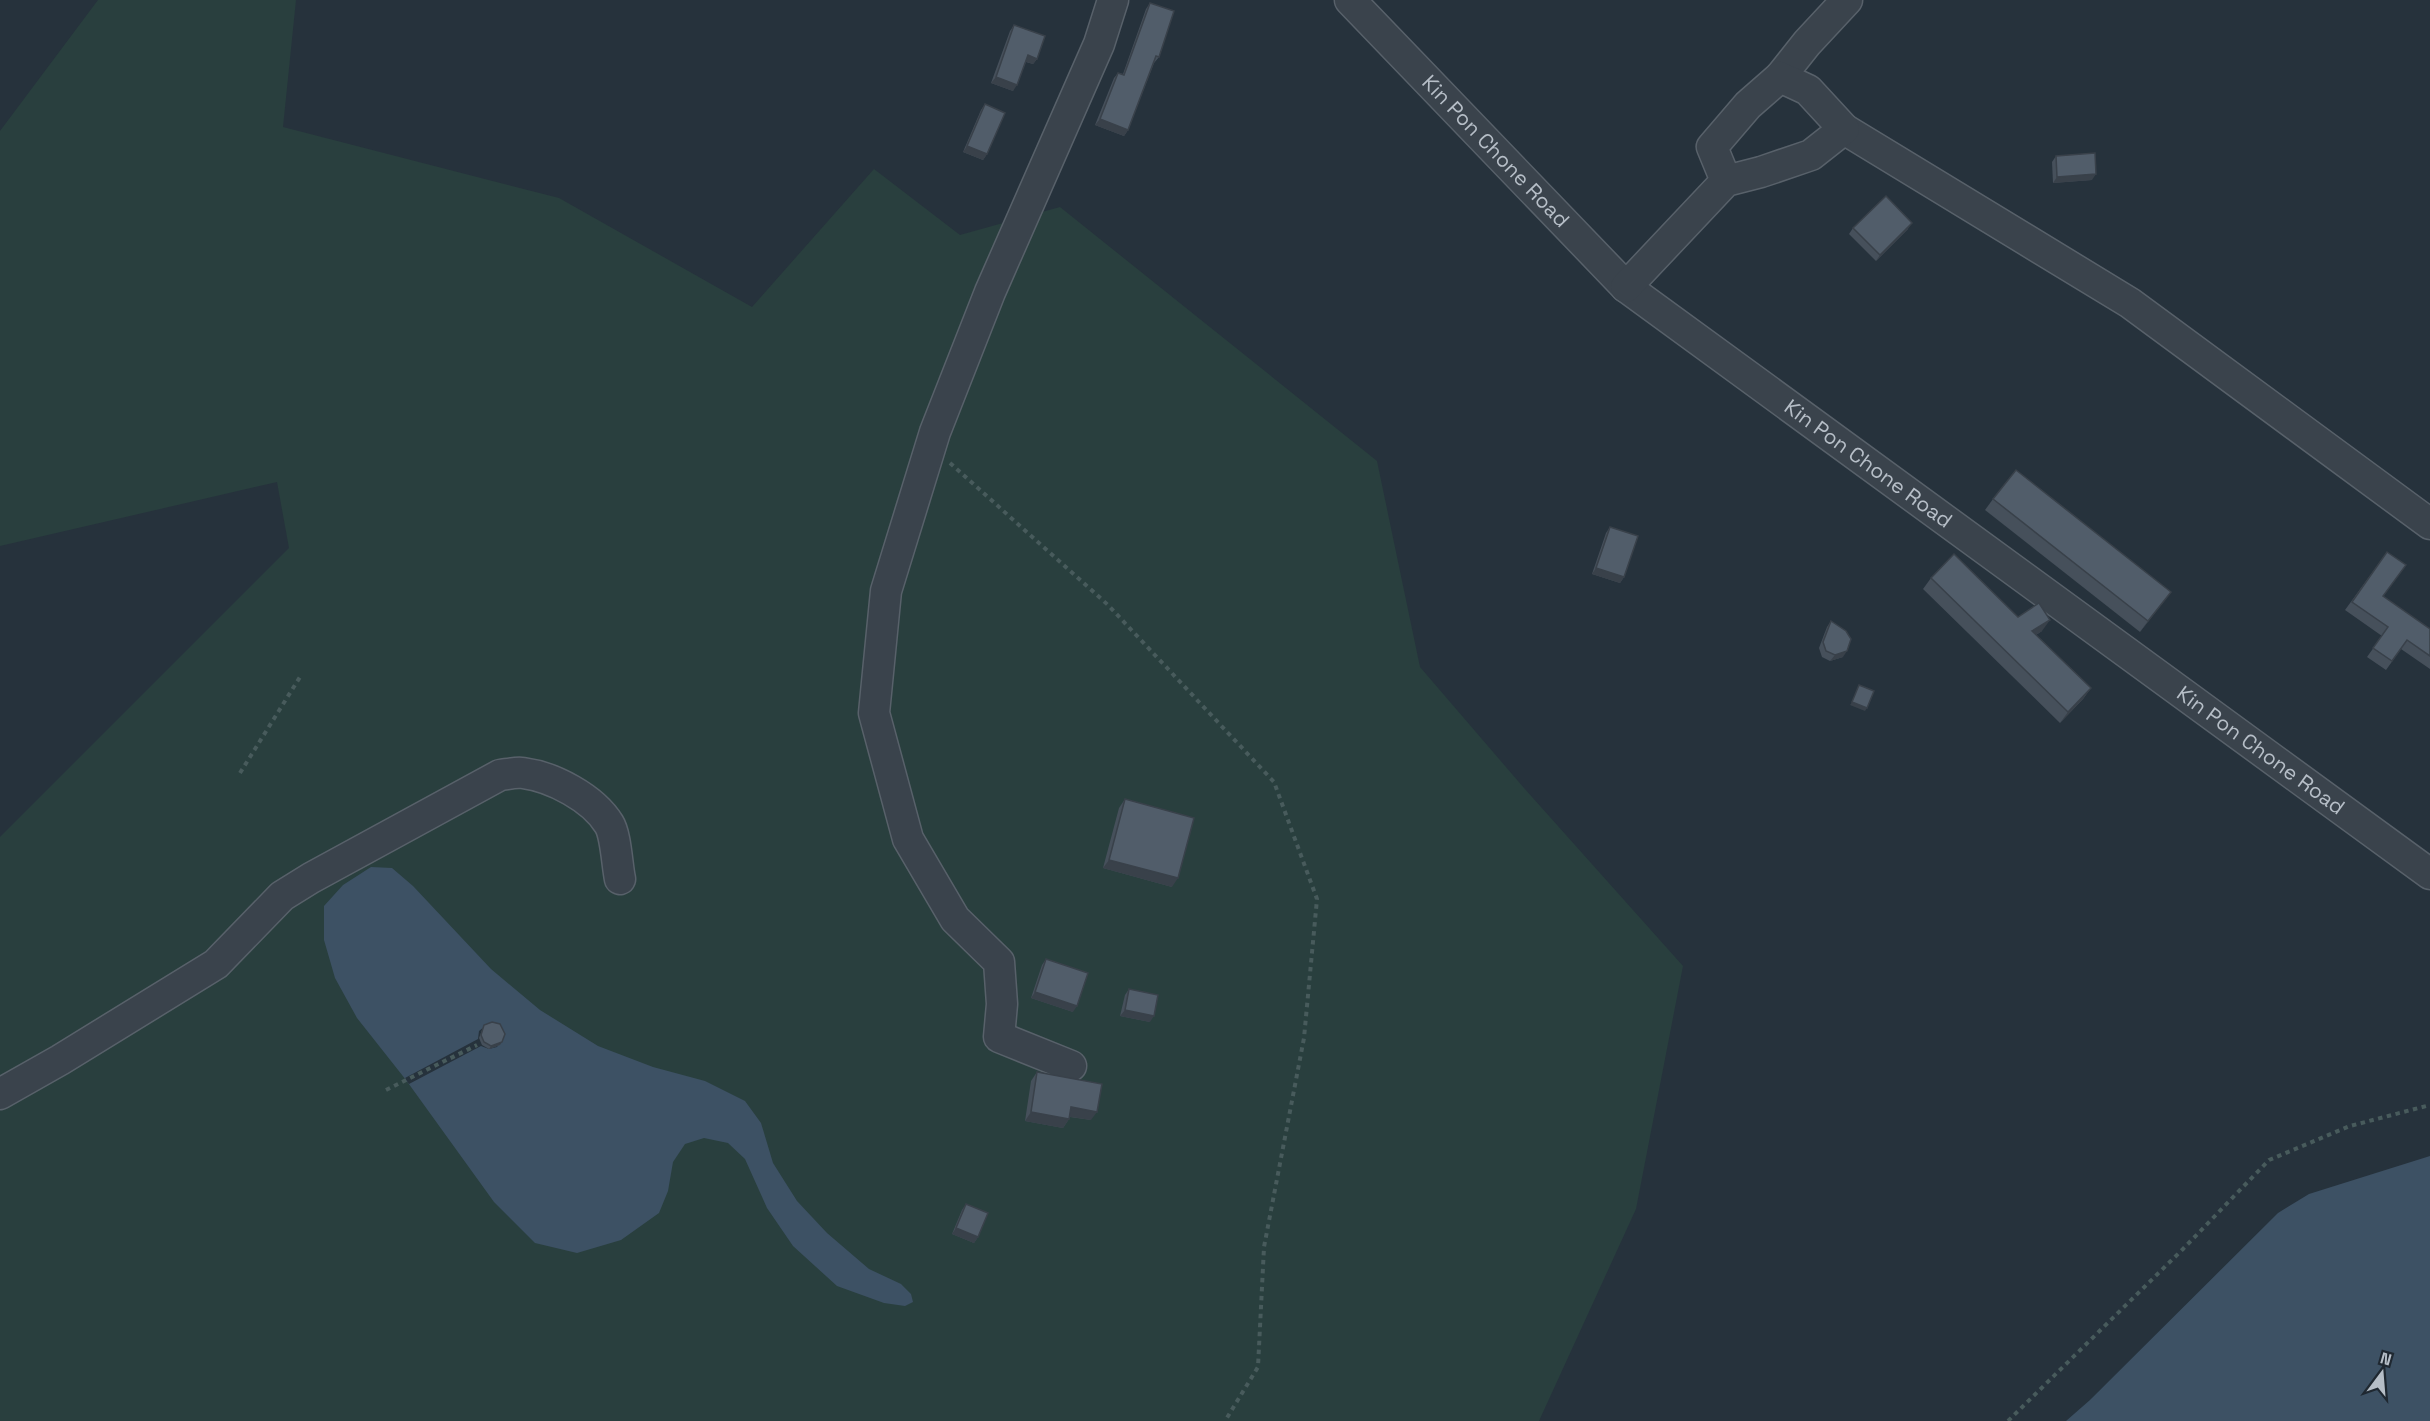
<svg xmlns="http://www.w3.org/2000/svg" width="2430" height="1421" font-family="'Space Grotesk',sans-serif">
	<rect width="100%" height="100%" fill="#26323c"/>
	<path fill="#293f3e" d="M 98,0 L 296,0 L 283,127 L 559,198 L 752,307 L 874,169 L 960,235 L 1060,207 L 1377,461 L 1420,667 L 1524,788 L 1683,966 L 1636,1209 L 1539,1421 L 0,1421 L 0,837 L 289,548 L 277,482 L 0,546 L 0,131 Z"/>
	<g fill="#3d5164">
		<path d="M 371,867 L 392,868 L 413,886 L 491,969 L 540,1010 L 598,1046 L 653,1067 L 705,1081 L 745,1101 L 761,1123 L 773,1163 L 797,1201 L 827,1233 L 869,1269 L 901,1284 L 911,1294 L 913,1302 L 905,1306 L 884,1303 L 837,1286 L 793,1246 L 767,1208 L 745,1159 L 728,1143 L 704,1138 L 685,1144 L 673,1162 L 668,1191 L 659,1213 L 621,1240 L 577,1253 L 535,1243 L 494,1202 L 406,1080 L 357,1018 L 335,978 L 324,940 L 324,906 L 343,885 Z"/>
		<path d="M 2430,1156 L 2430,1421 L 2066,1421 L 2090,1400 L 2278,1213 L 2309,1194 Z"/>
	</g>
	<path fill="#26323c" d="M 485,1026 L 503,1037 L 497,1047 L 489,1049 L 481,1046 L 409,1084 L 405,1078 L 478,1039 L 479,1031 Z"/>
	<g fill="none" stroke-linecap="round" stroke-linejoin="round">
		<g stroke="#58616a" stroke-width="33">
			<g id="minor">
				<path id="s1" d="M 1350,0 L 1626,287 L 2430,874"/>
				<path d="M 1780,77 L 1807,43 L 1847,0"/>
				<path d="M 1844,129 L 2130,303 L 2430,524"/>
				<path d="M 1626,287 L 1726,181 L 1761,172 L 1811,155 L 1844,129 L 1808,90 L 1780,77 L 1748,105 L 1712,147 L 1726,181"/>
				<path d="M 1071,1066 L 999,1037 L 1002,1004 L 999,962 L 955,919 L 908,839 L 874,713 L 886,591 L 935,432 L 990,292 L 1099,44 L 1113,0"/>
				<path d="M 0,1094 L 60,1060 L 216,964 L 282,896 L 311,878 L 500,775 C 508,774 516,772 523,773 C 553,777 593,798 609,824 C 616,835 617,865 620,879"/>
			</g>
		</g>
		<g stroke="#485b5c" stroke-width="4" stroke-dasharray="4.5 4.5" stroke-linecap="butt">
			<path d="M 950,463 L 1108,605 L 1274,782 L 1317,899 L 1304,1038 L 1264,1247 L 1258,1367 L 1225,1421"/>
			<path d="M 240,773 L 300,677"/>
			<path d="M 386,1090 L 477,1045"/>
			<path d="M 2008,1421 L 2183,1249 L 2269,1160 L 2350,1126 L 2430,1105"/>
		</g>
		<use href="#minor" stroke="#3a434c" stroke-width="30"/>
	</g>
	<g fill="#46505b">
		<path d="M 1150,3 L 1159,57 L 1154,63 L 1128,130 L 1124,136 L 1095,125 L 1114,78 L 1118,73 L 1123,74 L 1146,9 Z"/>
		<path d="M 1014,25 L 1037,59 L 1033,64 L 1026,62 L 1013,91 L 991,83 L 1010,31 Z"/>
		<path d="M 985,104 L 987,154 L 983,160 L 963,152 L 981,110 Z"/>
		<path d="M 2056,156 L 2092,180 L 2053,183 L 2052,162 Z"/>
		<path d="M 1853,228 L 1908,229 L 1876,261 L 1849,234 Z"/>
		<path d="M 1993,499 L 2171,592 L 2140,632 L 1985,510 Z"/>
		<path d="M 1610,527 L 1624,577 L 1620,583 L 1592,574 L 1606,533 Z"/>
		<path d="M 2387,552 L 2384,597 L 2430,629 L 2430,669 L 2401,649 L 2386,670 L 2367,657 L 2382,636 L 2345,610 Z"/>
		<path d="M 1931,578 L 2018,617 L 2042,631 L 2036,635 L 2091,688 L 2083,699 L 2060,723 L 1923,589 Z"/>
		<path d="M 1831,621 L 1843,657 L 1830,661 L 1822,657 L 1819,648 L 1827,627 Z"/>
		<path d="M 1125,799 L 1172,887 L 1103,868 L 1119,808 Z"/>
		<path d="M 1046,959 L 1073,1012 L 1031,998 L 1042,965 Z"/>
		<path d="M 1129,989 L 1150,1022 L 1120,1016 L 1125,995 Z"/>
		<path d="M 484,1025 L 500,1045 L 489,1049 L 482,1045 L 479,1038 Z"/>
		<path d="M 1037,1072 L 1091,1120 L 1070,1117 L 1069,1119 L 1063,1128 L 1025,1121 L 1031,1081 Z"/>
		<path d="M 966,1204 L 978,1237 L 974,1243 L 952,1234 L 962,1210 Z"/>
	</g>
	<g fill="#39414a">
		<path d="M 1028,55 L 1037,59 L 1033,64 L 1024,61 Z"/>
		<path d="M 996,77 L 1017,85 L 1013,91 L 991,83 Z"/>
		<path d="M 1100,119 L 1128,130 L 1124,136 L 1095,125 Z"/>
		<path d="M 967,146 L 987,154 L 983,160 L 963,152 Z"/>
		<path d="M 2096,174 L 2092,180 L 2053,183 L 2057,177 Z"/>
		<path d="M 1912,223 L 1908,229 L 1876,261 L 1880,255 Z"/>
		<path d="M 1596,568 L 1624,577 L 1620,583 L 1592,574 Z"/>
		<path d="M 2171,592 L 2162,604 L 2140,632 L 2148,621 Z"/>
		<path d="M 2050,620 L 2042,631 L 2025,642 L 2032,631 Z"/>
		<path d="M 1847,651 L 1843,657 L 1830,661 L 1835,655 Z"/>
		<path d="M 2091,688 L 2083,699 L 2060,723 L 2068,712 Z"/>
		<path d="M 1852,702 L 1867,708 L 1865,711 L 1850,705 Z"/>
		<path d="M 1109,860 L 1178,878 L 1172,887 L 1103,868 Z"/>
		<path d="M 1035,992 L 1077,1006 L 1073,1012 L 1031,998 Z"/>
		<path d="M 1125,1010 L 1154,1016 L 1150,1022 L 1120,1016 Z"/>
		<path d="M 502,1042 L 500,1045 L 489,1049 L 491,1046 Z"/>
		<path d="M 1071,1107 L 1097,1112 L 1091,1120 L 1065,1116 Z"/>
		<path d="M 1031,1112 L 1069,1119 L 1063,1128 L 1025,1121 Z"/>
		<path d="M 956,1228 L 978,1237 L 974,1243 L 952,1234 Z"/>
	</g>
	<g fill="#515d6a" stroke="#39414a" stroke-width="1.5">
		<path d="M 1150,3 L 1174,11 L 1159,57 L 1156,56 L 1128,130 L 1100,119 L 1118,73 L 1124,75 Z"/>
		<path d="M 1014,25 L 1045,36 L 1037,59 L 1028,55 L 1017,85 L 996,77 Z"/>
		<path d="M 985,104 L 1005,113 L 987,154 L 967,146 Z"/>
		<path d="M 2095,153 L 2096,174 L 2057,177 L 2056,156 Z"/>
		<path d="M 1886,196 L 1912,223 L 1880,255 L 1853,228 Z"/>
		<path d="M 2016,470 L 2171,592 L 2148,621 L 1993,499 Z"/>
		<path d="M 1610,527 L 1638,536 L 1624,577 L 1596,568 Z"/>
		<path d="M 2387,552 L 2406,565 L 2383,596 L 2430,629 L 2430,656 L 2407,640 L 2392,661 L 2373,648 L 2388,627 L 2352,602 Z"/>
		<path d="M 1954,554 L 2018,617 L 2039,603 L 2050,620 L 2032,631 L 2091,688 L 2068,712 L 1931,578 Z"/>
		<path d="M 1831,621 L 1846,631 L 1851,639 L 1847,651 L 1835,655 L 1826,651 L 1823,642 Z"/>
		<path d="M 1859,685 L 1874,691 L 1867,708 L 1852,702 Z"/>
		<path d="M 1125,799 L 1194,818 L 1178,878 L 1109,860 Z"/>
		<path d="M 1046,959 L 1088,973 L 1077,1006 L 1035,992 Z"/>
		<path d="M 1129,989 L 1158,995 L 1154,1016 L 1125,1010 Z"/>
		<path d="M 492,1022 L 500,1024 L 505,1034 L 502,1042 L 491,1046 L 484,1042 L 481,1035 L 484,1025 Z"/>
		<path d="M 1037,1072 L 1102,1084 L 1097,1112 L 1071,1107 L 1069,1119 L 1031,1112 Z"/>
		<path d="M 966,1204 L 988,1213 L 978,1237 L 956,1228 Z"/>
	</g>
	<g text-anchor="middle" stroke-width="4.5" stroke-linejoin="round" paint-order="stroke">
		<g font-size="21" fill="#b6bec7" stroke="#1f2831">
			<text dy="7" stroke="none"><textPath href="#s1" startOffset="210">Kin Pon Chone Road</textPath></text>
			<text dy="7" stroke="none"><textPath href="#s1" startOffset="698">Kin Pon Chone Road</textPath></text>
			<text dy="7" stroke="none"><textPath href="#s1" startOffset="1184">Kin Pon Chone Road</textPath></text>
		</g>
	</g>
	<g transform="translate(2382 1373) rotate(16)" stroke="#1f2831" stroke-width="4.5" paint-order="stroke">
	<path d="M0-4.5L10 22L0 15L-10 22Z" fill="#b6bec7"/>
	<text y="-9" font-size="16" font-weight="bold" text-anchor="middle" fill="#b6bec7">N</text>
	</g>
</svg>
